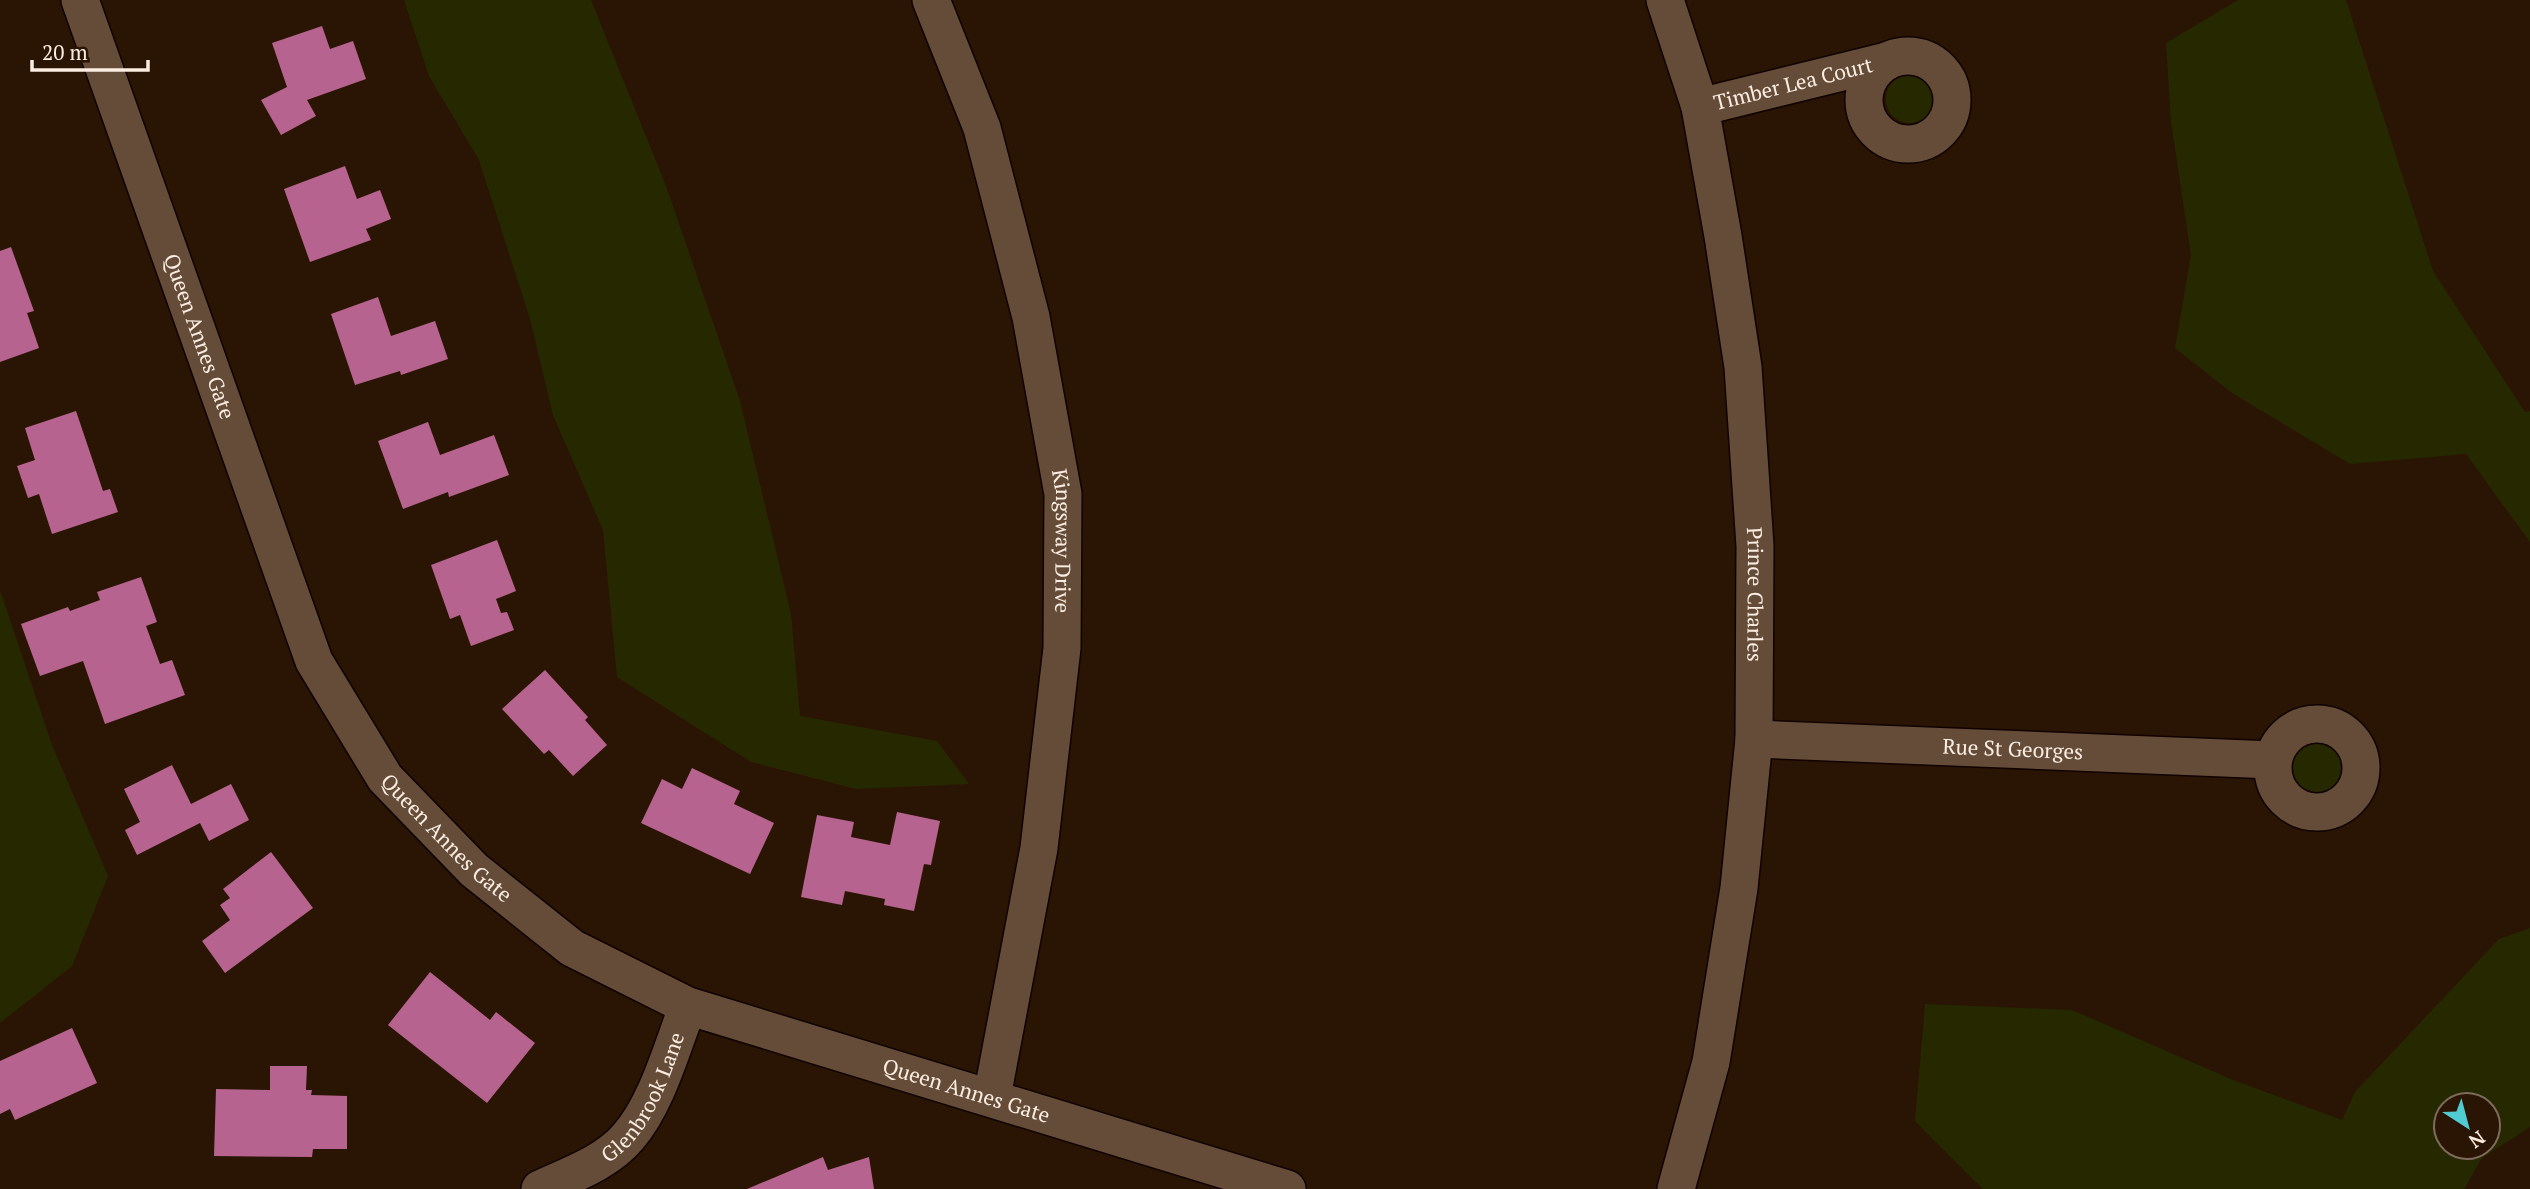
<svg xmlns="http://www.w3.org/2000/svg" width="2530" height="1189" font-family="'PT Serif',serif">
	<rect width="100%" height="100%" fill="#2a1504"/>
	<g fill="#262900" fill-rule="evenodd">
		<path d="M 404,0 L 591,0 L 666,186 L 740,401 L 791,614 L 800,716 L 937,741 L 969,784 L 856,789 L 751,762 L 617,677 L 603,530 L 553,415 L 530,319 L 479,160 L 429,76 Z"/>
		<path d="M 2238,0 L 2346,0 L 2433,271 L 2525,412 L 2530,411 L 2530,542 L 2466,454 L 2350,464 L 2232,393 L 2175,348 L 2191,255 L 2171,122 L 2166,43 Z"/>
		<circle cx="1910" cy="99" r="24"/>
		<path d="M 0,590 L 52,745 L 108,876 L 72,966 L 0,1023 Z"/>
		<circle cx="2317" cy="768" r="24"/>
		<path d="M 2530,928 L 2530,1127 L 2482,1158 L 2464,1189 L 1983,1189 L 1915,1121 L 1925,1004 L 2072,1010 L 2233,1080 L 2342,1120 L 2355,1092 L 2499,939 ZM 2446,1105 L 2488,1105 L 2488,1147 L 2446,1147 Z"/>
	</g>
	<g fill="#b6648f">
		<path d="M 322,26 L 330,49 L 353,41 L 366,79 L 307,100 L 316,116 L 281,135 L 261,100 L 287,87 L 272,43 Z"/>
		<path d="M 345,166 L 357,199 L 380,190 L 391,219 L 366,229 L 371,240 L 310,262 L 284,189 Z"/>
		<path d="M 11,247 L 34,311 L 27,313 L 39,348 L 0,362 L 0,251 Z"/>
		<path d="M 378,297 L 391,336 L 435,321 L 448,359 L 401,375 L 400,371 L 355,385 L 331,314 Z"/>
		<path d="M 76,411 L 103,491 L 110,489 L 118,512 L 52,534 L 39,494 L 28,498 L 17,466 L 35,460 L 25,428 Z"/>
		<path d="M 428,422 L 440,455 L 494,435 L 509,475 L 449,497 L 448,492 L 403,509 L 378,441 Z"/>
		<path d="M 497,540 L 516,591 L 496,599 L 501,613 L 507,612 L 514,630 L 471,646 L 460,615 L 450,619 L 431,565 Z"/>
		<path d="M 141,577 L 157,622 L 146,626 L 160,664 L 172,660 L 185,695 L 105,724 L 83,661 L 40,676 L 21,624 L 68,607 L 70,611 L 100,600 L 97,592 Z"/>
		<path d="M 545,670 L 588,717 L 585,720 L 607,745 L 573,776 L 549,750 L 544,754 L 502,709 Z"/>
		<path d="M 172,765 L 191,804 L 231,784 L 249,820 L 209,841 L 200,823 L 137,855 L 125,830 L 140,822 L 124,789 Z"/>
		<path d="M 692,768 L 740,791 L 734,804 L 774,823 L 750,874 L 641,823 L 662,779 L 682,789 Z"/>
		<path d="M 897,812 L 940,821 L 931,865 L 924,864 L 914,911 L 884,905 L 885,899 L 845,891 L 842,905 L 801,897 L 817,815 L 854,822 L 851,837 L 890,845 Z"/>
		<path d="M 271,852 L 313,908 L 225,973 L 202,941 L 230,920 L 220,905 L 230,898 L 223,889 Z"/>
		<path d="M 430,972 L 490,1020 L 496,1012 L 535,1043 L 487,1103 L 388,1025 Z"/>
		<path d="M 72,1028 L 97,1083 L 15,1120 L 10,1109 L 0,1114 L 0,1061 Z"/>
		<path d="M 270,1066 L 307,1066 L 306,1090 L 312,1090 L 311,1095 L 347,1096 L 347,1149 L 313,1149 L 312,1157 L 214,1156 L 216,1089 L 270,1090 Z"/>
		<path d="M 823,1157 L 828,1170 L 869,1157 L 874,1189 L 747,1189 Z"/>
	</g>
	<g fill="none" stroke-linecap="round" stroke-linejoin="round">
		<g stroke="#110200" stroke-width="40">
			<g id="minor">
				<path id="s1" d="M 80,0 L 314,661 L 385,778 L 474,870 L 572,948 L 688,1006 L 1287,1189"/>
				<path id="s2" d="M 931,0 L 982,128 L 1031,317 L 1063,494 L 1062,648 L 1039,848 L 992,1097"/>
				<path id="s3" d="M 1665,0 L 1700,107 L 1723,236 L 1743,367 L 1755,546 L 1754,739 L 1739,888 L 1711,1062 L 1676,1189"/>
				<circle cx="1908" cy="100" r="44"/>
				<path id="s4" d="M 1700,107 L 1887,61"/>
				<circle cx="2317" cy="768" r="44"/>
				<path id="s5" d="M 1754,739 L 2273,760"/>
				<path id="s6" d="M 540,1189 C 570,1175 606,1163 628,1137 C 657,1104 672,1047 688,1006"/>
			</g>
		</g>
		<use href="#minor" stroke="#644c38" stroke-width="37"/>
	</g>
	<g text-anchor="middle" stroke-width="5" stroke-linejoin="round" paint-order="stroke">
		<g font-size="21" fill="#fcede2" stroke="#2a1504">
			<text dy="7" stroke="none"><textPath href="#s4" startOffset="96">Timber Lea Court</textPath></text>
			<text dy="7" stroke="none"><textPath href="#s1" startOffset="357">Queen Annes Gate</textPath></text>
			<text dy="7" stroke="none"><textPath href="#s2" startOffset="560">Kingsway Drive</textPath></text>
			<text dy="7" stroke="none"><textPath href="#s3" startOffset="604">Prince Charles</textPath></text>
			<text dy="7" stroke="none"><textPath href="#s5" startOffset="259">Rue St Georges</textPath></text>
			<text dy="7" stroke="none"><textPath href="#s1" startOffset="924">Queen Annes Gate</textPath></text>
			<text dy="7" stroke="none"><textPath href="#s1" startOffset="1512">Queen Annes Gate</textPath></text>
			<text dy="7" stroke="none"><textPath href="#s6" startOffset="145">Glenbrook Lane</textPath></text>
		</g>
	</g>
	<g transform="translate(2467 1126) rotate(144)"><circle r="33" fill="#2a1504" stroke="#7e6b5d" stroke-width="2"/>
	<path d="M0-5L12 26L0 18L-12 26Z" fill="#51ccd2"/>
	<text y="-10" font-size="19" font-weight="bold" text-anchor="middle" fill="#fcede2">N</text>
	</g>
	<path d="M32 60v10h116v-10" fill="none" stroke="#fcede2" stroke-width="3.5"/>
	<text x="42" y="60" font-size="21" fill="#fcede2" stroke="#2a1504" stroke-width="5" paint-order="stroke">20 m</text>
</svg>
